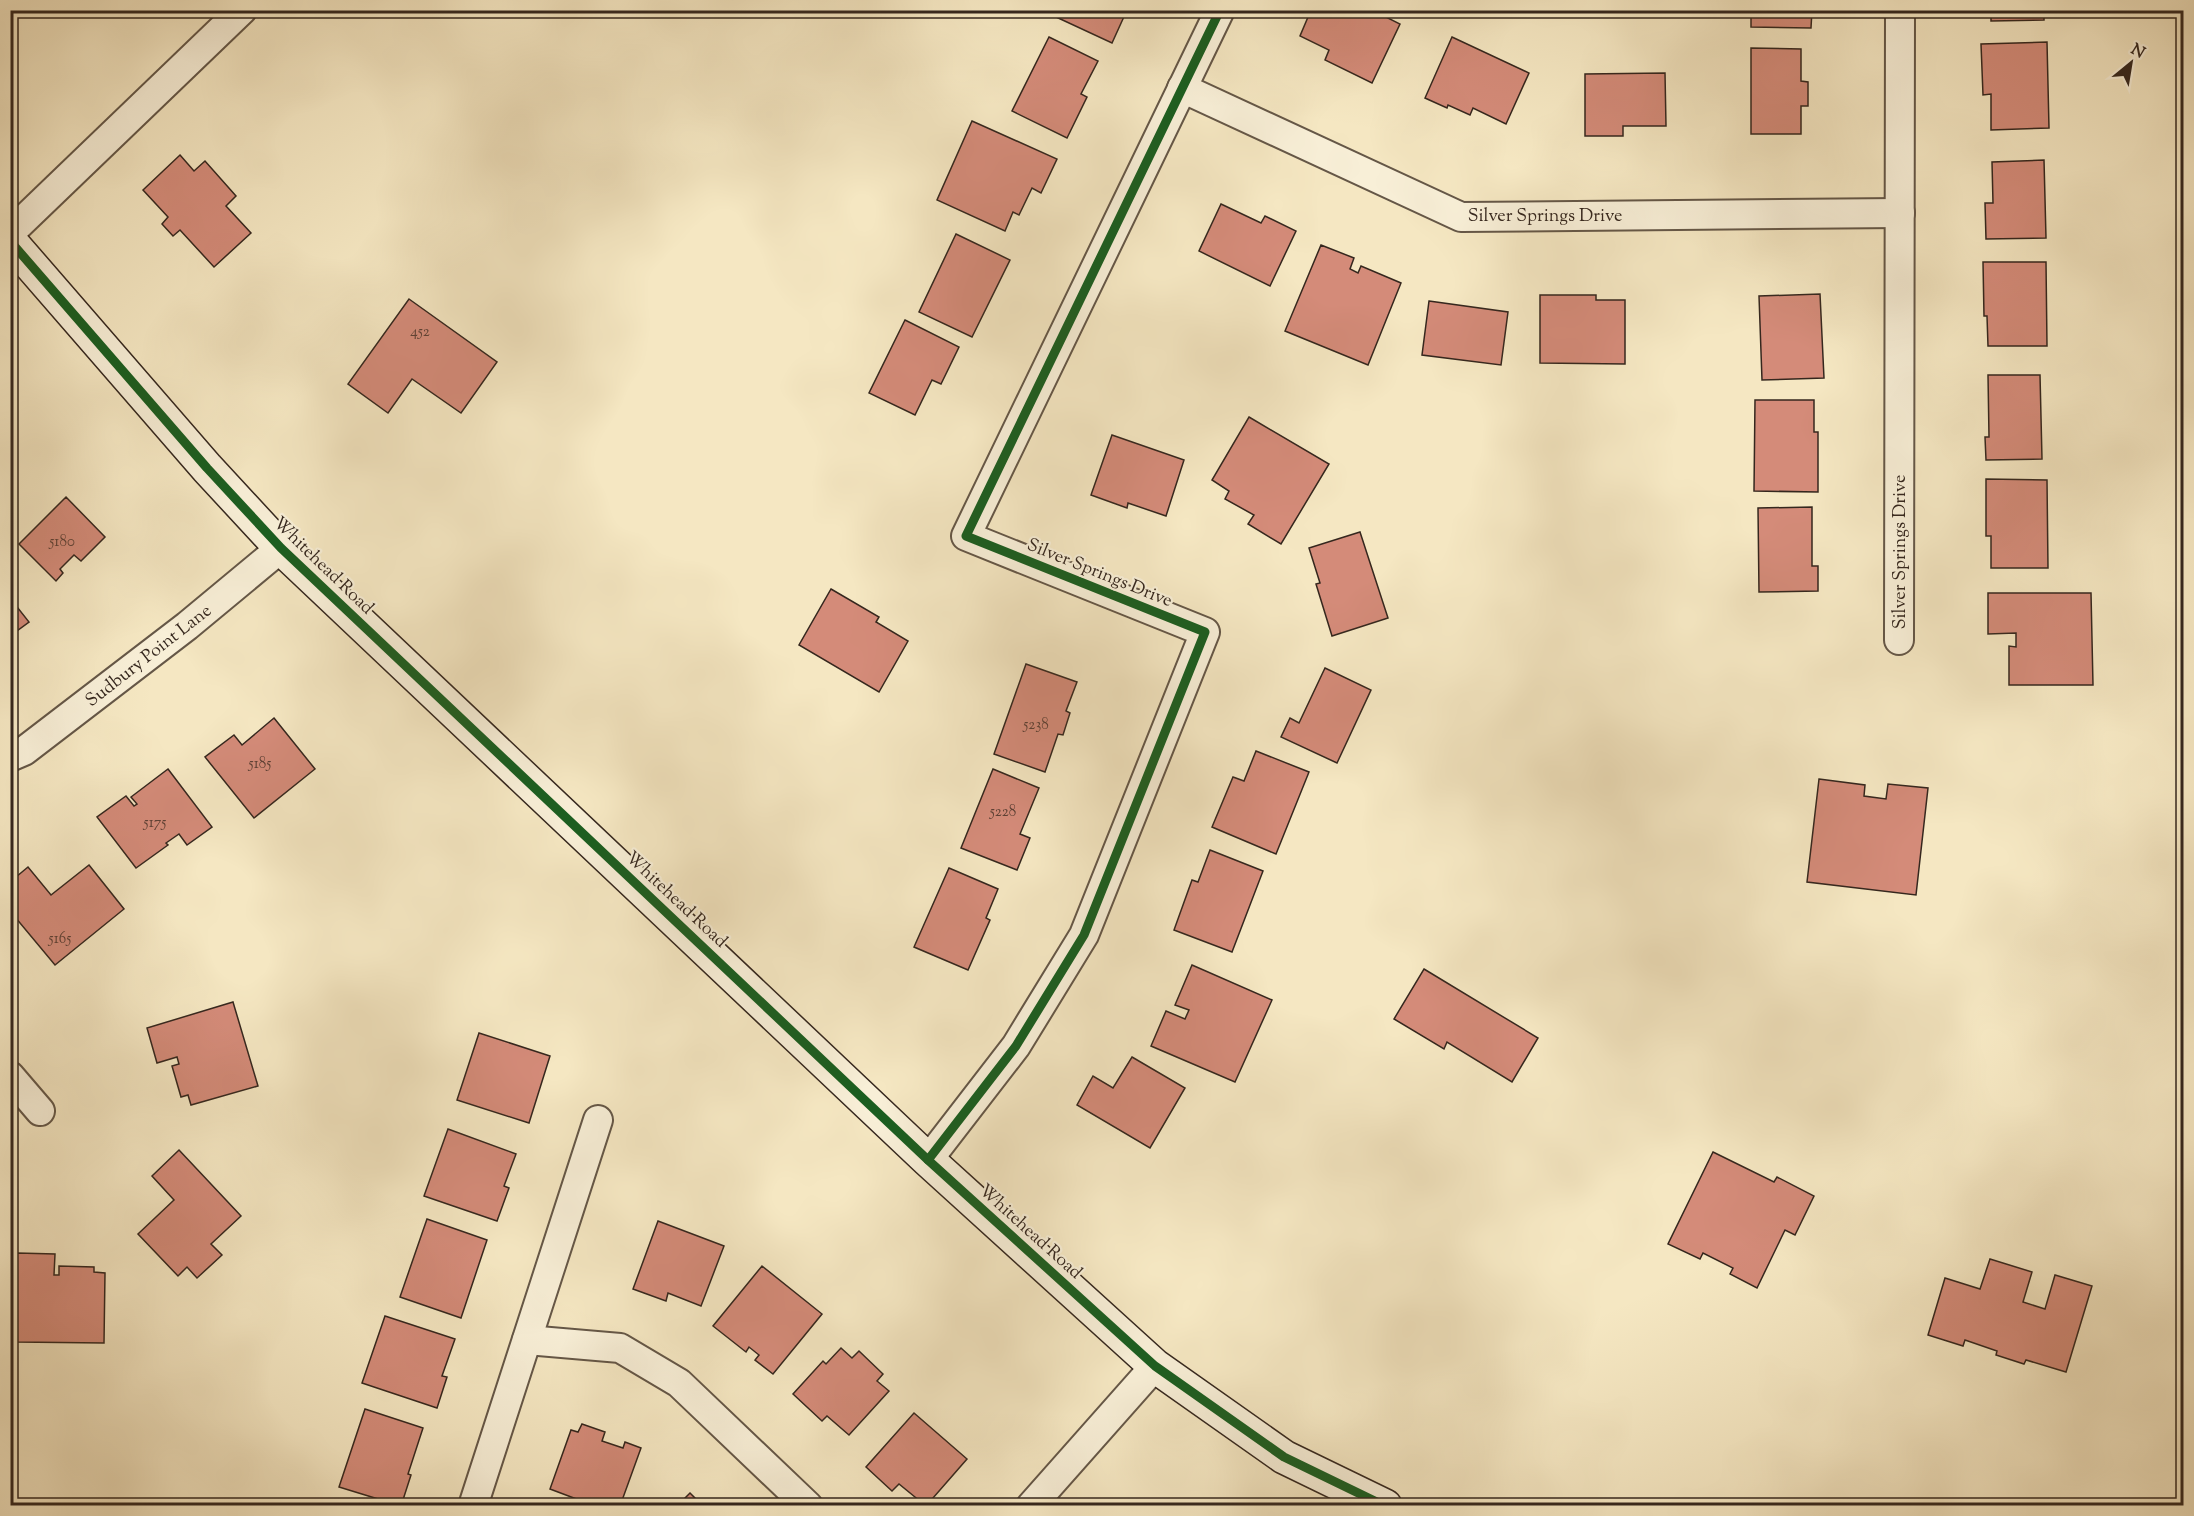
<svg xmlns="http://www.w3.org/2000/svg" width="2194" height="1516" font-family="'Sorts Mill Goudy',serif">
	<rect width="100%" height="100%" fill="#f5e7c2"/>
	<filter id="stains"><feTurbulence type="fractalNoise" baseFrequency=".00333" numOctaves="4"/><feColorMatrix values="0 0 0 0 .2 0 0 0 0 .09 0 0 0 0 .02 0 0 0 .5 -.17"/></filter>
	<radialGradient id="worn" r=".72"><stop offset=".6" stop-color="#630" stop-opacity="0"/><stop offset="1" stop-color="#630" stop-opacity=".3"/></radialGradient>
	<g fill="#d48b79" stroke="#35271e" stroke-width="1.5">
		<path d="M 1041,10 L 1127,10 L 1112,43 Z"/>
		<path d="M 1311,10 L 1372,10 L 1400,24 L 1372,83 L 1325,60 L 1329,50 L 1300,36 Z"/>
		<path d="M 1751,10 L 1812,10 L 1811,28 L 1751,27 Z"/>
		<path d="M 1991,10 L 2044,10 L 2044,20 L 1991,21 Z"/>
		<path d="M 1049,37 L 1098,61 L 1081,94 L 1087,97 L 1067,138 L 1012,111 Z"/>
		<path d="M 1452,37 L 1529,73 L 1506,124 L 1473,108 L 1470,115 L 1448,105 L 1447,108 L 1425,98 Z"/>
		<path d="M 2047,42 L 2049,128 L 1991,130 L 1991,94 L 1983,95 L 1981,44 Z"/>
		<path d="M 1751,48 L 1801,49 L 1801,81 L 1808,82 L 1808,106 L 1801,106 L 1801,134 L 1751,134 Z"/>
		<path d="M 1665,73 L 1666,126 L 1623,126 L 1623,136 L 1585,136 L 1585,74 Z"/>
		<path d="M 972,121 L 1057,159 L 1041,193 L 1032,188 L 1019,215 L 1013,212 L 1005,231 L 937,200 Z"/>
		<path d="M 180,155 L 194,171 L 205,161 L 236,196 L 226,206 L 251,233 L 214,267 L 180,230 L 173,236 L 162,224 L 168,217 L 143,190 Z"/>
		<path d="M 2044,160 L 2046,238 L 1986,239 L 1985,203 L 1993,203 L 1992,162 Z"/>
		<path d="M 1221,204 L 1261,223 L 1265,216 L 1296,231 L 1270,286 L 1199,251 Z"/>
		<path d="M 956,234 L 1010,260 L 972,337 L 919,312 Z"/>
		<path d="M 1321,245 L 1354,258 L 1350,269 L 1358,273 L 1361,266 L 1401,283 L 1368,365 L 1285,331 Z"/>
		<path d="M 1983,262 L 2046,262 L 2047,346 L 1988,346 L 1987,316 L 1984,316 Z"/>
		<path d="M 1820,294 L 1824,378 L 1762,380 L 1759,296 Z"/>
		<path d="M 1540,295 L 1596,295 L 1596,300 L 1625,300 L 1625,364 L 1540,363 Z"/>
		<path d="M 409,299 L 497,362 L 461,413 L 412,379 L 388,413 L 348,384 Z"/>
		<path d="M 1429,301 L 1508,312 L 1501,365 L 1422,355 Z"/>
		<path d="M 905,320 L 959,347 L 941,384 L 932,380 L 915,415 L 869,393 Z"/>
		<path d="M 1988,375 L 2040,375 L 2042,459 L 1986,460 L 1985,437 L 1989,437 Z"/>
		<path d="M 1755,400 L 1814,400 L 1814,432 L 1818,432 L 1818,492 L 1754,491 Z"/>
		<path d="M 1249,417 L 1329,464 L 1281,544 L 1248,524 L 1254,515 L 1225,499 L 1229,491 L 1212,480 Z"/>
		<path d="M 1112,435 L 1184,460 L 1166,516 L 1128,503 L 1127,508 L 1091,495 Z"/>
		<path d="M 1986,479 L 2047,480 L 2048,568 L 1991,568 L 1991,536 L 1986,536 Z"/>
		<path d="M 66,497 L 105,537 L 81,561 L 74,555 L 60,569 L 63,573 L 56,581 L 19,544 Z"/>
		<path d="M 1812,507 L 1812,566 L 1818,566 L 1818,591 L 1759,592 L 1758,508 Z"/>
		<path d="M 1360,532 L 1388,618 L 1332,636 L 1316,584 L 1320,583 L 1309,548 Z"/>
		<path d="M 831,589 L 879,617 L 876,622 L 908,641 L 879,692 L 799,645 Z"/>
		<path d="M 1988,593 L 2091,593 L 2093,685 L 2009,685 L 2009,646 L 2016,647 L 2016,633 L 1988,634 Z"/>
		<path d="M 10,598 L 29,622 L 10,636 Z"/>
		<path d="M 1026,664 L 1077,682 L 1066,711 L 1070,713 L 1063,735 L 1058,734 L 1045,772 L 994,754 Z"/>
		<path d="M 1325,668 L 1371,690 L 1337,763 L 1281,737 L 1290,718 L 1299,723 Z"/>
		<path d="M 274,718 L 315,769 L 254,818 L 205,757 L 234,735 L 242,745 Z"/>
		<path d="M 1256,751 L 1309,772 L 1276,854 L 1212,827 L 1233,777 L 1244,781 Z"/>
		<path d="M 168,769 L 212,827 L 187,845 L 179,834 L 166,843 L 168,845 L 136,868 L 97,817 L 126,796 L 134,806 L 137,804 L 131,797 Z"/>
		<path d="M 993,769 L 1039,788 L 1020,834 L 1030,838 L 1017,870 L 961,848 Z"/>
		<path d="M 1819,779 L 1865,785 L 1864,796 L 1886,799 L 1888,784 L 1928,788 L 1916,895 L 1807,882 Z"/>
		<path d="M 1210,850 L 1263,871 L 1232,952 L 1174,930 L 1192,880 L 1198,882 Z"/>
		<path d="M 89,865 L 124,909 L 55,965 L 10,911 L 10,882 L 28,867 L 51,895 Z"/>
		<path d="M 949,868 L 998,889 L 986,918 L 990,920 L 968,970 L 914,947 Z"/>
		<path d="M 1192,965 L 1272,1000 L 1235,1082 L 1151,1046 L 1166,1011 L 1185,1019 L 1189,1010 L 1175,1005 Z"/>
		<path d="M 1424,969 L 1538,1038 L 1512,1082 L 1447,1042 L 1444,1049 L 1394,1019 Z"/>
		<path d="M 233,1002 L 258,1086 L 191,1105 L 188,1095 L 181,1097 L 172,1066 L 179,1064 L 177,1057 L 157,1063 L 147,1028 Z"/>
		<path d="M 479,1033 L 550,1056 L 529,1123 L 457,1100 Z"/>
		<path d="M 1132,1057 L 1185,1088 L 1150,1148 L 1077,1105 L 1093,1076 L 1113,1088 Z"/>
		<path d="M 448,1129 L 516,1154 L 504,1186 L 509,1188 L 497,1221 L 424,1196 Z"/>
		<path d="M 179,1150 L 241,1216 L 211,1244 L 222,1255 L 197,1278 L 187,1267 L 178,1276 L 138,1234 L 174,1200 L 152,1176 Z"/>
		<path d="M 1713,1152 L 1774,1182 L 1777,1177 L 1814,1196 L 1795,1235 L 1785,1230 L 1757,1288 L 1730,1274 L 1733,1268 L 1703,1253 L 1700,1259 L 1668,1244 Z"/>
		<path d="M 427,1219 L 487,1240 L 461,1318 L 400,1297 Z"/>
		<path d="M 658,1221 L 724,1246 L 701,1306 L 668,1293 L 666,1301 L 633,1289 Z"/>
		<path d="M 17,1253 L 55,1254 L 54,1275 L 59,1275 L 59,1266 L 94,1267 L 94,1272 L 105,1273 L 104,1343 L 16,1342 Z"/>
		<path d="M 1990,1259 L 2032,1272 L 2023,1302 L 2045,1309 L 2055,1275 L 2092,1286 L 2066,1372 L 2026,1360 L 2024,1364 L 1996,1355 L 1997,1351 L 1965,1340 L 1963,1346 L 1928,1335 L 1945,1278 L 1980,1289 Z"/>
		<path d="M 762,1266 L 822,1314 L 773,1374 L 755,1360 L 759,1355 L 749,1347 L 746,1352 L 713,1326 Z"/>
		<path d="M 385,1316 L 455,1339 L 442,1376 L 447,1377 L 437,1408 L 362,1383 Z"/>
		<path d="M 841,1348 L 852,1358 L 859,1351 L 883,1374 L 877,1381 L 889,1391 L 849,1435 L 827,1416 L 822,1421 L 793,1394 L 823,1361 L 826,1364 Z"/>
		<path d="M 365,1409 L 423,1428 L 408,1474 L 411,1475 L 401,1506 L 339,1487 Z"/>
		<path d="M 914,1413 L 967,1459 L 926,1506 L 899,1484 L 892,1491 L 866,1467 Z"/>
		<path d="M 582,1424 L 605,1432 L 602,1441 L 623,1448 L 625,1442 L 641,1448 L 620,1506 L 595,1506 L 550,1489 L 571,1430 L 578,1432 Z"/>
		<path d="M 690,1493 L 703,1506 L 677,1506 Z"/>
	</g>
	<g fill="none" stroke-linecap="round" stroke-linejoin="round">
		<g stroke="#655747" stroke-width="32">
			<g id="street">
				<path d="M 1182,88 L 1461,217 L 1900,213"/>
				<path d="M 10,233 L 242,10"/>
				<path d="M 1899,640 L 1900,10"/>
				<path d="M 10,757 L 24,751 L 187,626 L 281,548"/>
				<path d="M 10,1076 L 40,1111"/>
				<path d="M 928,1160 L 1016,1046 L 1084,935 L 1205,632 L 966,536 L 1220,10"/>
				<path d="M 527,1340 L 620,1348 L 679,1383 L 808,1506"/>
				<path d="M 473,1506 L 598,1120"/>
				<path d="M 1031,1506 L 1155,1366"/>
			</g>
		</g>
		<g stroke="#35271e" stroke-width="36">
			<path id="secondary" d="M 10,241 L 207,468 L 281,548 L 928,1160 L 1155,1366 L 1284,1457 L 1385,1506"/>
		</g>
		<use href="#street" stroke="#f8efd7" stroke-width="28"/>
		<use href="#secondary" stroke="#f8efd7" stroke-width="33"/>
		<g stroke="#f8efd7" stroke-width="13">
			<g id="cycleway">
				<path d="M 10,241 L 207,468 L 281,548 L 928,1160 L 1155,1366 L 1284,1457 L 1385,1506"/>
				<path d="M 928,1160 L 1016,1046 L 1084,935 L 1205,632 L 966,536 L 1220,10"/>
			</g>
		</g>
		<use href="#cycleway" stroke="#1b5e20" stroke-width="9"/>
	</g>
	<g text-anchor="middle" stroke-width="4.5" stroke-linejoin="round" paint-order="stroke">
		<g font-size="15" fill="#5d4035">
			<text x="420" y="336">452</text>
			<text x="62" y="546">5180</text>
			<text x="1036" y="729">5238</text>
			<text x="260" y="768">5185</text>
			<text x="1003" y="816">5228</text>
			<text x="155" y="827">5175</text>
			<text x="60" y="943">5165</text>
		</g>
		<g font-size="18" fill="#35271e" stroke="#f8efd7">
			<text x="1545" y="221">Silver Springs Drive</text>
			<text transform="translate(1899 552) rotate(-90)" y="6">Silver Springs Drive</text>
			<text transform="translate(324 565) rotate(44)" y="6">Whitehead Road</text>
			<text transform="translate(1100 572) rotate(22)" y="6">Silver Springs Drive</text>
			<text transform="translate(148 655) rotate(-38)" y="6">Sudbury Point Lane</text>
			<text transform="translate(677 899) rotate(43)" y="6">Whitehead Road</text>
			<text transform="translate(1031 1231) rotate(42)" y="6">Whitehead Road</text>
		</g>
	</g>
	<rect width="2194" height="1516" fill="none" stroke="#f5e7c2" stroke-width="36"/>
	<rect x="12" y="12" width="2170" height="1492" fill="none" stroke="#35271e" stroke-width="3"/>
	<rect x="18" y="18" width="2158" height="1480" fill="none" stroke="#35271e" stroke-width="1.5"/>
	<g transform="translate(2131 63) rotate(30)" stroke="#f8efd7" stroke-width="4.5" paint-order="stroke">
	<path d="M0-4.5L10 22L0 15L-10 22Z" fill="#35271e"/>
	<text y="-9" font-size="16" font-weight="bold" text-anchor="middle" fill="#35271e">N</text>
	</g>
	<rect width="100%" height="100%" filter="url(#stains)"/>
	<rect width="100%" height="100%" fill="url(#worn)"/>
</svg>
